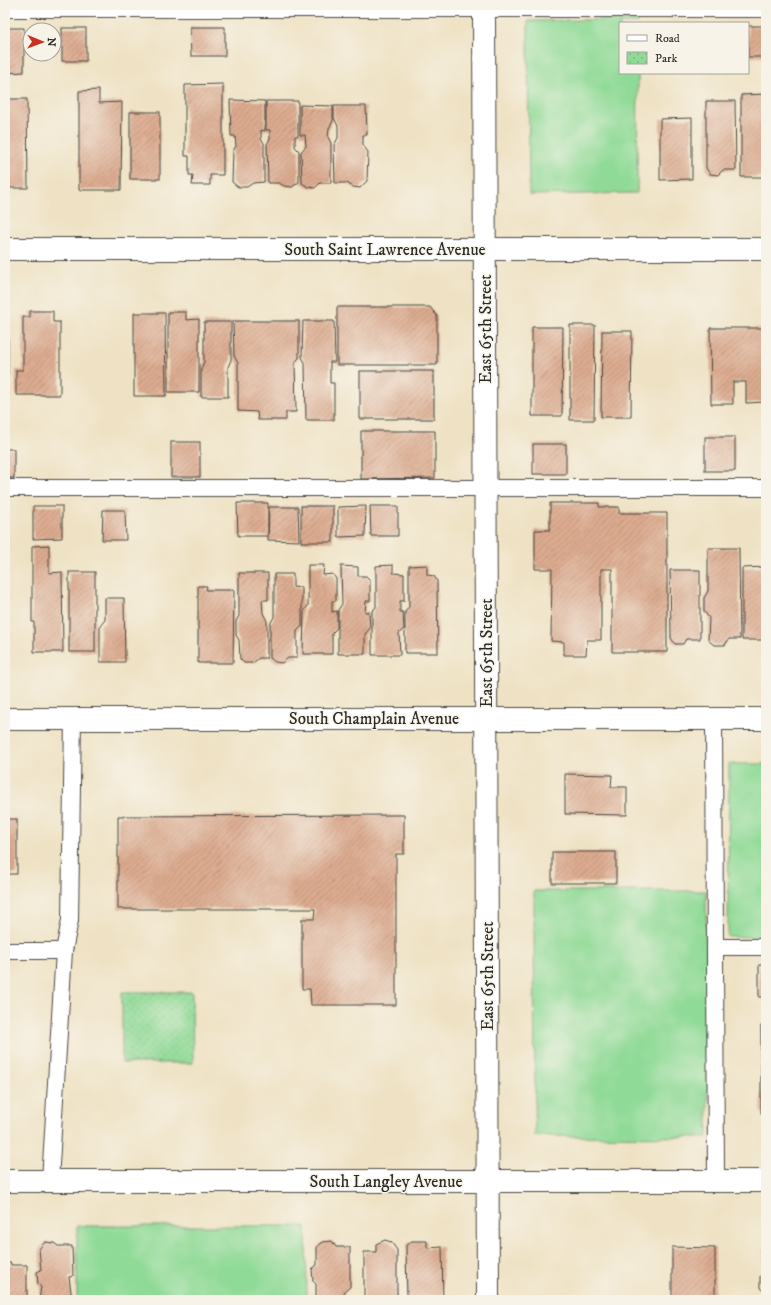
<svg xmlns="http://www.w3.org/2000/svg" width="771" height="1305" font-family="'IM FELL DW Pica',serif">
	<defs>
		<pattern id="park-dots" width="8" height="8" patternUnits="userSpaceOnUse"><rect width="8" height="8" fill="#8fda96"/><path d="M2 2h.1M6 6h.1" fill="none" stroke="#7cbb81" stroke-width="1.8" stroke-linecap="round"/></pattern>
		<pattern id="building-hatch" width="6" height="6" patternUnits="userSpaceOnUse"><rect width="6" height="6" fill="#ddac90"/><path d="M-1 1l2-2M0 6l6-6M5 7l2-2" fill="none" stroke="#b38c76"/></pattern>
	</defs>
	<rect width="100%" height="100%" fill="#f7f3e8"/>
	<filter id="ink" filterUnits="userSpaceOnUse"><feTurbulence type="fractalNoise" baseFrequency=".025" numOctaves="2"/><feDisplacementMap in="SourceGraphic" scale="8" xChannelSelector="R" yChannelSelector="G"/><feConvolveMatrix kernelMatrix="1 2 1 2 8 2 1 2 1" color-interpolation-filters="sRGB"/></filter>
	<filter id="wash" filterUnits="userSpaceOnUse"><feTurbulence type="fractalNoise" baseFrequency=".012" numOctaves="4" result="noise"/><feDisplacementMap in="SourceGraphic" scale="16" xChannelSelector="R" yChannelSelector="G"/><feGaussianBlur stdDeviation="0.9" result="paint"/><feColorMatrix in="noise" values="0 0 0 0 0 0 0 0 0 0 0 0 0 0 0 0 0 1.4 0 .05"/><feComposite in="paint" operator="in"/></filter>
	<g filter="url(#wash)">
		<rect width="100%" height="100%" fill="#efe2c4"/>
		<g fill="#8fda96" stroke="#5d8260">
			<path d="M 638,19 L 638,23 L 620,23 L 620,73 L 638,73 L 637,193 L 529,195 L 528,21 Z"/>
			<path d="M 729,764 L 766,764 L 766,937 L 728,937 Z"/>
			<path d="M 534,891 L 706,891 L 708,1137 L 535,1136 Z"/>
			<path d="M 77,1226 L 306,1226 L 307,1300 L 77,1300 Z"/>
		</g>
		<path fill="url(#park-dots)" stroke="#5d8260" d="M 122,992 L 192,992 L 193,1063 L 122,1063 Z"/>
		<g id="blocks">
			<g fill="url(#building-hatch)">
				<rect x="748" y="26" width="18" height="31"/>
				<path d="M 190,27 L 225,27 L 225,56 L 191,56 Z"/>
				<path d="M 5,28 L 24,28 L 24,72 L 5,73 Z"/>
				<rect x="62" y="28" width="24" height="33"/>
				<path d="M 223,84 L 223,175 L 210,175 L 210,185 L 192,185 L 193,175 L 189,175 L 189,156 L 185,156 L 185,85 Z"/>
				<path d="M 99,90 L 99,103 L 122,102 L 121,190 L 79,190 L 79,91 Z"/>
				<path d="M 766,94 L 766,177 L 741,177 L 741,95 Z"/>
				<path d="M 5,99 L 27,99 L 28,188 L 5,188 Z"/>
				<path d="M 230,100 L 265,101 L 265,131 L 261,130 L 261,139 L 264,143 L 264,182 L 253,183 L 247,187 L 238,187 L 232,182 L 233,151 L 236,146 L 235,136 L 231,136 Z"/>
				<path d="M 266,101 L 298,101 L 298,136 L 295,136 L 295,147 L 299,151 L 299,182 L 292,187 L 284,186 L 279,183 L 268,183 L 267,144 L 270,139 L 270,130 L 266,130 Z"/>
				<path d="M 706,101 L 735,101 L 736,170 L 723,170 L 718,175 L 710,174 L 706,168 Z"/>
				<path d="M 300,105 L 333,106 L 333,121 L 329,128 L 328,137 L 331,143 L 331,183 L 320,183 L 315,188 L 308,187 L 302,183 L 301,152 L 306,146 L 305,135 L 300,135 Z"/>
				<path d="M 334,106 L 366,106 L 367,135 L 363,135 L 363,145 L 368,152 L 367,181 L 360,188 L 353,187 L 347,183 L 335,183 L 334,145 L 338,138 L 338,126 L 334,118 Z"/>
				<rect x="130" y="112" width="30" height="67"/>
				<path d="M 692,118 L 692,179 L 660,180 L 660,119 Z"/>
				<path d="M 337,307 L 430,307 L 437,316 L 437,365 L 337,365 Z"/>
				<path d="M 30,311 L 53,311 L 53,322 L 60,322 L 60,395 L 16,395 L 16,370 L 23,370 L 23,317 L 30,317 Z"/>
				<path d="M 168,312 L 186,312 L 186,320 L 199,319 L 199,392 L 168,392 Z"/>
				<path d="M 134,313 L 165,313 L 166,396 L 134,396 Z"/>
				<path d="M 233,321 L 299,321 L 299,358 L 295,362 L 296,412 L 286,412 L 286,420 L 258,420 L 257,412 L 238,411 L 238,363 L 234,356 Z"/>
				<path d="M 303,321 L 334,321 L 335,362 L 330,362 L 330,383 L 334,383 L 334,420 L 306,420 L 305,363 L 302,357 Z"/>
				<path d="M 204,322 L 231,322 L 231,360 L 228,367 L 228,397 L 201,397 L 201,369 L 204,362 Z"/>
				<rect x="5" y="324" width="3" height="50"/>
				<path d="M 570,325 L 595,325 L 594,420 L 570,420 Z"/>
				<path d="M 532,327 L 563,327 L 562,416 L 532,416 Z"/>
				<path d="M 710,328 L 766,328 L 766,402 L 746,403 L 746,382 L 733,382 L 733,404 L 711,404 Z"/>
				<path d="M 602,331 L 632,331 L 631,417 L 601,417 Z"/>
				<rect x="360" y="371" width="74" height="48"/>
				<path d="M 361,431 L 435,431 L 435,478 L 361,479 Z"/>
				<rect x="705" y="437" width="30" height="34"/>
				<rect x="171" y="442" width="29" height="35"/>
				<rect x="533" y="444" width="33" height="30"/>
				<rect x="5" y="449" width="9" height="29"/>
				<path d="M 237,503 L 268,503 L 268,536 L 238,536 Z"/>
				<path d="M 550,503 L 599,503 L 599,507 L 619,507 L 619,513 L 667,513 L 667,652 L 612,652 L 612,569 L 601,569 L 601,640 L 587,640 L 586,655 L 564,655 L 564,642 L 551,641 L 552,569 L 535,569 L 535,530 L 550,530 Z"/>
				<path d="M 33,506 L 62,506 L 62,538 L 33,539 Z"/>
				<rect x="301" y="506" width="32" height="36"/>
				<path d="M 366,506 L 365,536 L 338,537 L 338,507 Z"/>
				<path d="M 370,506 L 398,506 L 398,536 L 371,536 Z"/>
				<path d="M 269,507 L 298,507 L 299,541 L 268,540 Z"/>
				<path d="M 103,510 L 125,510 L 126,540 L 102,540 Z"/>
				<path d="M 49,545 L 49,573 L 62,572 L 63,652 L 34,652 L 34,622 L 32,622 L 32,546 Z"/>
				<path d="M 708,548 L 739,548 L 740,639 L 729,639 L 725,645 L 714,645 L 708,640 L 709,618 L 704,611 L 704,598 L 708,591 Z"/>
				<path d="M 308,565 L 324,565 L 323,575 L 333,574 L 336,579 L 336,601 L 332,601 L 332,612 L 337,611 L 337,628 L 332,633 L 332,654 L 303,654 L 304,611 L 308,606 Z"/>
				<path d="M 393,565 L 393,573 L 404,574 L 404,601 L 400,601 L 400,612 L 403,612 L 404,629 L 399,633 L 400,655 L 372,655 L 372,611 L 376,607 L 376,566 Z"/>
				<path d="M 427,565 L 427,575 L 434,576 L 437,581 L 438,653 L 405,653 L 405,612 L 409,607 L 409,566 Z"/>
				<path d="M 341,566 L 358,567 L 358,576 L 366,576 L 370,580 L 370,601 L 366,601 L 365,612 L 369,612 L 370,628 L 365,634 L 365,654 L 338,654 L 338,610 L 342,604 Z"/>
				<path d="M 766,567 L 766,640 L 742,640 L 742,568 Z"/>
				<path d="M 670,570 L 700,570 L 700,639 L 686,639 L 683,644 L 675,644 L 671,638 Z"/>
				<rect x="69" y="572" width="26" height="80"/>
				<path d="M 239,573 L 268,573 L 268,600 L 262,600 L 263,613 L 267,621 L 267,658 L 259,658 L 253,663 L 244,663 L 240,659 L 239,640 L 236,635 L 236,621 L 239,616 Z"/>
				<path d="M 274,574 L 293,574 L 293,587 L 302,588 L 302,626 L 297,631 L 297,658 L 288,658 L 282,663 L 275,662 L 270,658 L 270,624 L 274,617 Z"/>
				<path d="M 198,586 L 207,586 L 206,590 L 234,590 L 233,663 L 198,663 Z"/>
				<path d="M 105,598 L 124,598 L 125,662 L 100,662 L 100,626 L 105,620 Z"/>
				<path d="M 565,774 L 612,775 L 611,787 L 627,787 L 627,815 L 565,814 Z"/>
				<path d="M 404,815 L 404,854 L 396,854 L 396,1005 L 311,1005 L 310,989 L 302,989 L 302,919 L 314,919 L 315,909 L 118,909 L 118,816 Z"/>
				<rect x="5" y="819" width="12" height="55"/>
				<rect x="552" y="852" width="64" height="31"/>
				<rect x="759" y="965" width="7" height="32"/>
				<rect x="761" y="1026" width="5" height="87"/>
				<path d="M 385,1240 L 391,1242 L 397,1250 L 397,1300 L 364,1300 L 364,1252 L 376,1252 L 376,1244 Z"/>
				<path d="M 332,1241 L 336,1247 L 350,1247 L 350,1287 L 344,1292 L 346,1300 L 316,1300 L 316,1284 L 313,1281 L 312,1269 L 317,1265 L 317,1247 L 323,1242 Z"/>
				<path d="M 412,1241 L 427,1241 L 427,1248 L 442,1247 L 443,1300 L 407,1300 L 406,1245 Z"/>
				<path d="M 45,1242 L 54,1243 L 58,1246 L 72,1246 L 73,1276 L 69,1277 L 72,1300 L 39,1300 L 41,1287 L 38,1284 L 37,1272 L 41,1270 L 39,1249 Z"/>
				<path d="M 672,1247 L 715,1248 L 715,1300 L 672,1300 Z"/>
				<path d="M 766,1248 L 766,1300 L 764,1300 L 764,1292 L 760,1288 L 760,1276 L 763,1273 L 764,1250 Z"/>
				<path d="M 5,1263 L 11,1263 L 11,1265 L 27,1265 L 27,1300 L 5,1300 Z"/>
			</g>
		</g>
	</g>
	<g filter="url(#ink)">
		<use href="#blocks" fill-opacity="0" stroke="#484642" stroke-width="1"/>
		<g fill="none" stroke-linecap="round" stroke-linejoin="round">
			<g stroke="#484642" stroke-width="18">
				<g id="service">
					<path d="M 5,9 L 766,9"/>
					<path d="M 5,488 L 766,488"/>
					<path d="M 714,719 L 716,1181"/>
					<path d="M 715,947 L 766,947"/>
					<path d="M 5,951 L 64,951 L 70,920 L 73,718"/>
					<path d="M 50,1181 L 64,951"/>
				</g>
			</g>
			<g stroke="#484642" stroke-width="24">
				<g id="minor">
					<path d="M 484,5 L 488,1300"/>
					<path d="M 5,249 L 766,249"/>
					<path d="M 5,719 L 766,719"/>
					<path d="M 5,1181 L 766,1181"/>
				</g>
			</g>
			<use href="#service" stroke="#fff" stroke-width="16"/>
			<use href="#minor" stroke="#fff" stroke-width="22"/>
		</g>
	</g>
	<g text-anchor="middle" stroke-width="3" stroke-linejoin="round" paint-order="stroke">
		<g font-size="17" fill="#2b2b2b" stroke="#f7f3e8">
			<text x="385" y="255">South Saint Lawrence Avenue</text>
			<text transform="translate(485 329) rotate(-90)" y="6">East 65th Street</text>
			<text transform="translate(486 653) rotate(-90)" y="6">East 65th Street</text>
			<text x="374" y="724">South Champlain Avenue</text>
			<text transform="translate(487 976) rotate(-90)" y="6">East 65th Street</text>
			<text x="386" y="1187">South Langley Avenue</text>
		</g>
	</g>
	<rect width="771" height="1305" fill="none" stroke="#f7f3e8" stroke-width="20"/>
	<rect x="619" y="22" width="130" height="52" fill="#f7f3e8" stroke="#a5a39c"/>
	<rect x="627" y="35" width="20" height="6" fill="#ffffff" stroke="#a5a39c"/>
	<text x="655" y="42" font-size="12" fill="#2b2b2b">Road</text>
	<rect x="627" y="52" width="20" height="12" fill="url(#park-dots)" stroke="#a5a39c"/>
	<text x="655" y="62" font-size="12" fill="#2b2b2b">Park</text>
	<g transform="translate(42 42) rotate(91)"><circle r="19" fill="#f7f3e8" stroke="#a5a39c"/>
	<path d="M0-3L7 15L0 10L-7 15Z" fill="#c8321e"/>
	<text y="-6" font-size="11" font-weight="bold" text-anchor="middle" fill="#2b2b2b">N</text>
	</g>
</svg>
